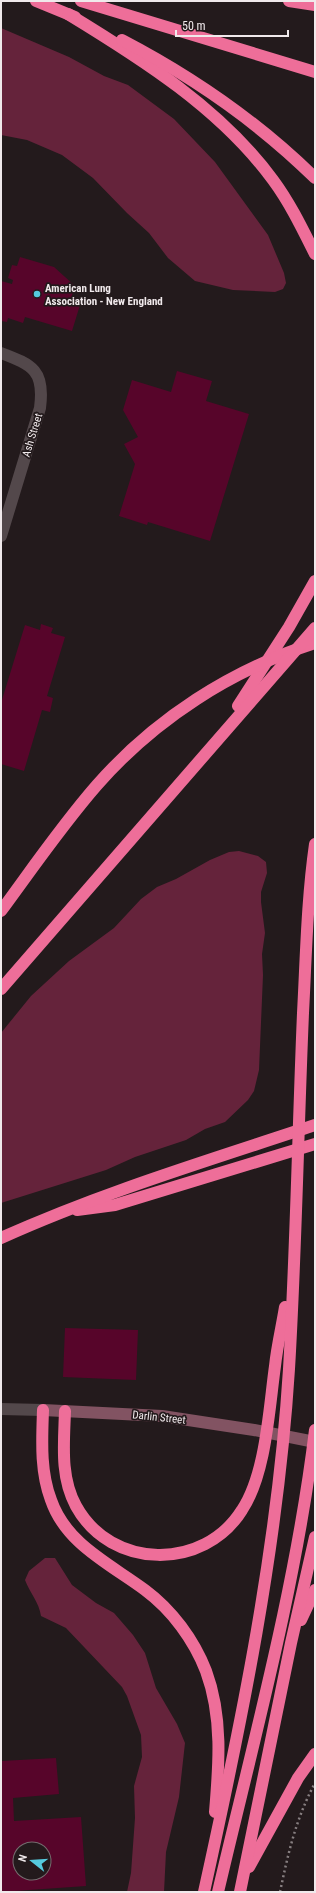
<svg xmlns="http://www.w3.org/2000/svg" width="316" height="1893" font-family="'Roboto Condensed',sans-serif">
	<rect width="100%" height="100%" fill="#231a1c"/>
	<g fill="#65233b">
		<path d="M 1,28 L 69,57 L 104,76 L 128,85 L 174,119 L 215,162 L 268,235 L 284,273 L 286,283 L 283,289 L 275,292 L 233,290 L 195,281 L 168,258 L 149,233 L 127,213 L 93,178 L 62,155 L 27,140 L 1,135 Z"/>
		<path d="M 239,851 L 258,856 L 266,862 L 267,873 L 261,892 L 261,902 L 265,933 L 262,954 L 263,975 L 259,1070 L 254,1091 L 248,1100 L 225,1122 L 205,1129 L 186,1140 L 135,1157 L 106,1170 L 1,1203 L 1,1033 L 31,996 L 69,961 L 114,928 L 141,899 L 157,887 L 176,879 L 210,860 L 229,852 Z"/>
		<path d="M 45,1558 L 55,1558 L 72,1585 L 96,1603 L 114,1613 L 133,1635 L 145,1653 L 156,1688 L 177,1724 L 185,1743 L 179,1797 L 166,1852 L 164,1892 L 127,1892 L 131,1873 L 135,1818 L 134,1786 L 142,1757 L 141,1735 L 127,1696 L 122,1687 L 66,1628 L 41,1616 C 39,1602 30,1593 25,1580 L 29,1571 Z"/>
	</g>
	<g fill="#57052a" fill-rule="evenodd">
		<path d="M 20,257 L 54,267 L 75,286 L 70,302 L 80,305 L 72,331 L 25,317 L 23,323 L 8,318 L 7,322 L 1,321 L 1,281 L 12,284 L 13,280 L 8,278 L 12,265 L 17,266 Z"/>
		<path d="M 177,371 L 212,381 L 206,401 L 249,414 L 210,541 L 148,522 L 147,525 L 119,516 L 135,464 L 124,444 L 138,437 L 123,410 L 132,380 L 171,392 Z"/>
		<path d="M 41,624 L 53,628 L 51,633 L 65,637 L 47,696 L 53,698 L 50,712 L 42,710 L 24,771 L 1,764 L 1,703 L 25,625 L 40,630 Z"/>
		<path d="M 65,1328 L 138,1330 L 136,1380 L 63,1377 Z"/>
		<path d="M 56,1758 L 59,1794 L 13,1798 L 14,1821 L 81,1817 L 86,1886 L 1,1892 L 1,1761 ZM 20,1849 L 44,1849 L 44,1873 L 20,1873 Z"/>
	</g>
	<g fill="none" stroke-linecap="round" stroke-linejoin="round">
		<path stroke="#877f81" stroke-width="2.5" stroke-dasharray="2 3" stroke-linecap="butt" d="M 280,1892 C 288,1854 296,1818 315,1783"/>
		<path stroke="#53484b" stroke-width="12" d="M 1,353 C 33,365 45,371 40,408 L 1,536"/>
		<path stroke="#53484b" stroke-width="12" d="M 1,1409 L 43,1410"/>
		<path stroke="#825362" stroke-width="12" d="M 43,1410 L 162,1416 L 254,1430 L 315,1442"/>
		<g stroke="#ee6e99" stroke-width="12">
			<path d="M 36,1 L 75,17"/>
			<path d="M 81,1 L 315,72"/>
			<path d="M 289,1 L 315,5"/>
			<path d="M 68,14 C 142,59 221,109 273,180 C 290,203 302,228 315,254"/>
			<path d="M 122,40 C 193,77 258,122 315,178"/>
			<path d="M 238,706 L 289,627 L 315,581"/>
			<path d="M 1,911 C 32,869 62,825 97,785 C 155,719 231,670 315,643"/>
			<path d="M 1,989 L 315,628"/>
			<path d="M 77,1210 L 115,1205 L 315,1144"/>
			<path d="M 1,1238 C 103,1192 210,1160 315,1125"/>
			<path d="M 43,1410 C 42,1440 40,1471 51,1500 C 66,1544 110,1564 145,1590 C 172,1610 194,1640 206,1671 C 223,1717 219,1765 215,1812"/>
			<path d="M 65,1411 C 64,1443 60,1477 76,1506 C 111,1570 204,1571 242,1510 C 266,1474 269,1409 275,1366 C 277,1346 282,1326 285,1307"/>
			<path d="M 301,1620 L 315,1590"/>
			<path d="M 249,1867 L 298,1778 L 315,1754"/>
			<path d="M 204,1892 C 242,1720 278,1545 289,1369 C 296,1250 298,1132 303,1013 C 306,957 307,900 315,844"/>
			<path d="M 218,1892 C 254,1739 296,1586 315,1430"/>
			<path d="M 240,1892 L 291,1643 L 315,1537"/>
		</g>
	</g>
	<circle fill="#55cade" stroke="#231a1c" stroke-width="1.5" cx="37" cy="294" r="4"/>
	<g text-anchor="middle" stroke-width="3.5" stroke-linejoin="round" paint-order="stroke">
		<g font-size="11" font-weight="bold" fill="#f0e9eb" stroke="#231a1c" text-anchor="start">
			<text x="45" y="292">American Lung<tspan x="45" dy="13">Association - New England</tspan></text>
		</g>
		<g font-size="11" fill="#f0e9eb" stroke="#231a1c">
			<text transform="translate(32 435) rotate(-73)" y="4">Ash Street</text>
			<text transform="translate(159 1417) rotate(6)" y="4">Darlin Street</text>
		</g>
	</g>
	<rect width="316" height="1893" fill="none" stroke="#f0e9eb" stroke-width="4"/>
	<g transform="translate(32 1861) rotate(287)"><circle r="19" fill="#231a1c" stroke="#756d6f"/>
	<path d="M0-3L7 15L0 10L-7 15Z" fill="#55cade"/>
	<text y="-6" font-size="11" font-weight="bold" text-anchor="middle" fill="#f0e9eb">N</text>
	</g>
	<path d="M176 30v6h112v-6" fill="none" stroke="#f0e9eb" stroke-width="2"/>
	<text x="182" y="30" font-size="12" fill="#f0e9eb" stroke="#231a1c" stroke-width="3" paint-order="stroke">50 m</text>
</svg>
